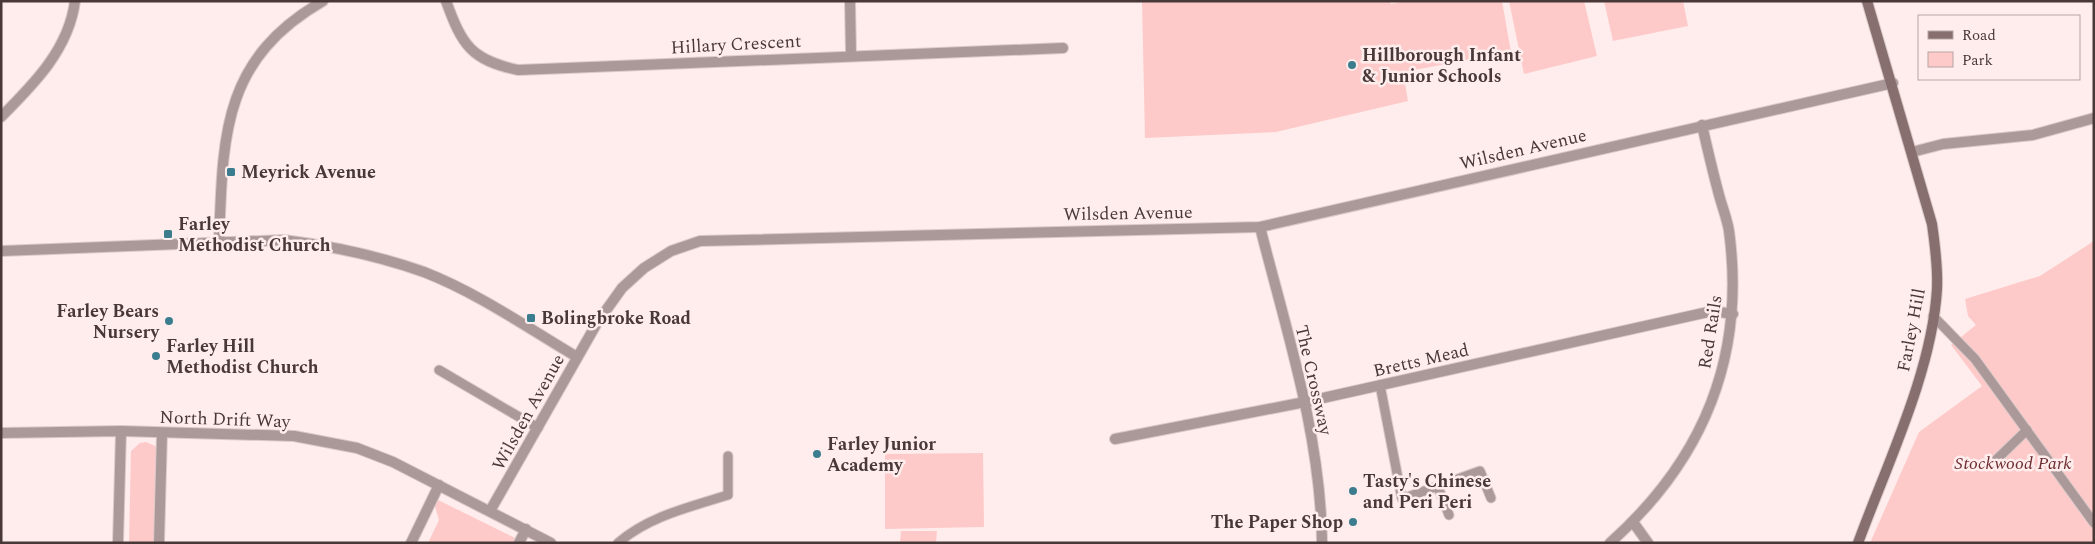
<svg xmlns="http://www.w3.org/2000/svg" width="2095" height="544" font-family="Spectral,serif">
	<rect width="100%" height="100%" fill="#feedec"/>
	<g fill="#fecac9">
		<path d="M 1142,1 L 1390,1 L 1391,4 L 1406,1 L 1502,1 L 1511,52 L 1403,72 L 1408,101 L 1276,132 L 1145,138 Z"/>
		<path d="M 1509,1 L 1584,1 L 1597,56 L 1524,74 Z"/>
		<path d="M 1604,1 L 1683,1 L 1688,26 L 1613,41 Z"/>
		<path d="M 2094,241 L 2094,543 L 1870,543 L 1919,432 L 1982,386 L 1951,345 L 1976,325 L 1968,316 L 1965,299 L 2040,276 Z"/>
		<path d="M 146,442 L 155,446 L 158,452 L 156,543 L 129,543 L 131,451 L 140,443 Z"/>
		<path d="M 983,453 L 984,527 L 885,529 L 885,454 Z"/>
		<path d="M 436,499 L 515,538 L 513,543 L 428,543 L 439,520 L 434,503 Z"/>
		<path d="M 901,531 L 937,531 L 936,543 L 900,543 Z"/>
	</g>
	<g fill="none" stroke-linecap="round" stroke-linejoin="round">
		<g stroke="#dac9c8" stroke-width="11">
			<g id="lane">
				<path d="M 1933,316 L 1975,359 L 2094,523"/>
				<path d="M 439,370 L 538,428"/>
				<path d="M 1380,385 L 1402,499 L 1480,471 L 1491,498"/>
				<path d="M 1996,460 L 2027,430"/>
				<path d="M 1438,487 L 1449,515"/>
				<path d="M 618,543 C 649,516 690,507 728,495 L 728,456"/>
			</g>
		</g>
		<g stroke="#dac9c8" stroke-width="12">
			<g id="street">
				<path d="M 446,1 C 462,45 471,60 518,70 L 1063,48"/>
				<path d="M 850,1 L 851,55"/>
				<path d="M 1,117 C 34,84 69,49 75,1"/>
				<path d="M 1912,152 L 1943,144 L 2033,135 L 2094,118"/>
				<path d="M 1260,227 C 1286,330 1321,435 1322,543"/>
				<path d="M 219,243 C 223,137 221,60 323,1"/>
				<path d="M 1,251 L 284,240 C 332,246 379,256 424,272 C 478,293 528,328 577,357"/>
				<path d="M 1,433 L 121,431 L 294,436 L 357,448 L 393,462 L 551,543"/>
				<path d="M 1115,439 L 1305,402 L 1699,314 L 1713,311 L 1733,314"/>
				<path d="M 490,511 L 597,323 L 622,288 L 644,268 L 671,251 L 700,241 L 1260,227 L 1893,83"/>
				<path d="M 1633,522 L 1648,543"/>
				<path d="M 118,543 L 121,431"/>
				<path d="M 159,543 L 162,433"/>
				<path d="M 411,543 L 439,485"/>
				<path d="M 519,543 L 526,529"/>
				<path d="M 1610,543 C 1704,459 1746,357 1729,231 C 1727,218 1721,204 1718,191 C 1712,169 1707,147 1702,125"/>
			</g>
		</g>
		<g stroke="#dac9c8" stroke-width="12">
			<path id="secondary" d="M 1858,543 C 1887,464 1932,372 1937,289 C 1938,267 1935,245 1932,224 L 1867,1"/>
		</g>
		<use href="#lane" stroke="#ab9999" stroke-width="9"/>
		<use href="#street" stroke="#ab9999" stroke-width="10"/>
		<use href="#secondary" stroke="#886f6f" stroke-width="10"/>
	</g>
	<g fill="#3b7d8e" stroke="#feedec" stroke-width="2">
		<circle cx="1352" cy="65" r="5"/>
		<rect x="226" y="167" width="10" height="10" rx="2.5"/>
		<rect x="163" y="229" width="10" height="10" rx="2.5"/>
		<rect x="526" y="313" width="10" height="10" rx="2.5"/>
		<circle cx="169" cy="321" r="5"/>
		<circle cx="156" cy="356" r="5"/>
		<circle cx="817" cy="454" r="5"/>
		<circle cx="1353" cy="491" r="5"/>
		<circle cx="1353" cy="522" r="5"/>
	</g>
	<g text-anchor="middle" stroke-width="5" stroke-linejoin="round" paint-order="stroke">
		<g font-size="18" fill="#483837" stroke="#feedec">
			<text transform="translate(736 44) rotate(-3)" y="6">Hillary Crescent</text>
			<text transform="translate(1523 149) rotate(-13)" y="6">Wilsden Avenue</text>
			<text transform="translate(1128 213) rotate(-1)" y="6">Wilsden Avenue</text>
			<text transform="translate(1911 330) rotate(-79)" y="6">Farley Hill</text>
			<text transform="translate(1710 332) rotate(-81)" y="6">Red Rails</text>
			<text transform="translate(1421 360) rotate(-13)" y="6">Bretts Mead</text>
			<text transform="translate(1314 380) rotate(77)" y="6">The Crossway</text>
			<text transform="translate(528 412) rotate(-61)" y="6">Wilsden Avenue</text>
			<text transform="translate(225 419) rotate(2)" y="6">North Drift Way</text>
		</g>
		<g font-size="18" font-weight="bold" fill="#483837" stroke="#feedec" text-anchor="start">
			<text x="1362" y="61">Hillborough Infant<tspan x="1362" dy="21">&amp; Junior Schools</tspan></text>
			<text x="241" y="178">Meyrick Avenue</text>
			<text x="178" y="230">Farley<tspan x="178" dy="21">Methodist Church</tspan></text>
			<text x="159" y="317" text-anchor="end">Farley Bears<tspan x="159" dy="21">Nursery</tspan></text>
			<text x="541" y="324">Bolingbroke Road</text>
			<text x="166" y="352">Farley Hill<tspan x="166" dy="21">Methodist Church</tspan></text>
			<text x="827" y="450">Farley Junior<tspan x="827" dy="21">Academy</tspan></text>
			<text x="1363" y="487">Tasty's Chinese<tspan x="1363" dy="21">and Peri Peri</tspan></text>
			<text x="1343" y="528" text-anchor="end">The Paper Shop</text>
		</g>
		<g font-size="18" font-style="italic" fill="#6e2d30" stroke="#feedec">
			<text x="2013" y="469">Stockwood Park</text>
		</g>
	</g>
	<rect width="2095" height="544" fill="none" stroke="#483837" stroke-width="5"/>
	<rect x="1918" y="15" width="162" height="65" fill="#feedec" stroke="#b5a5a4"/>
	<rect x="1928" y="31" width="25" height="8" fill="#886f6f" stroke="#b5a5a4"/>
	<text x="1962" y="40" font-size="15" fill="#483837">Road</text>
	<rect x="1928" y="52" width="25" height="15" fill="#fecac9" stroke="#b5a5a4"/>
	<text x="1962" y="65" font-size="15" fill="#483837">Park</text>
</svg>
